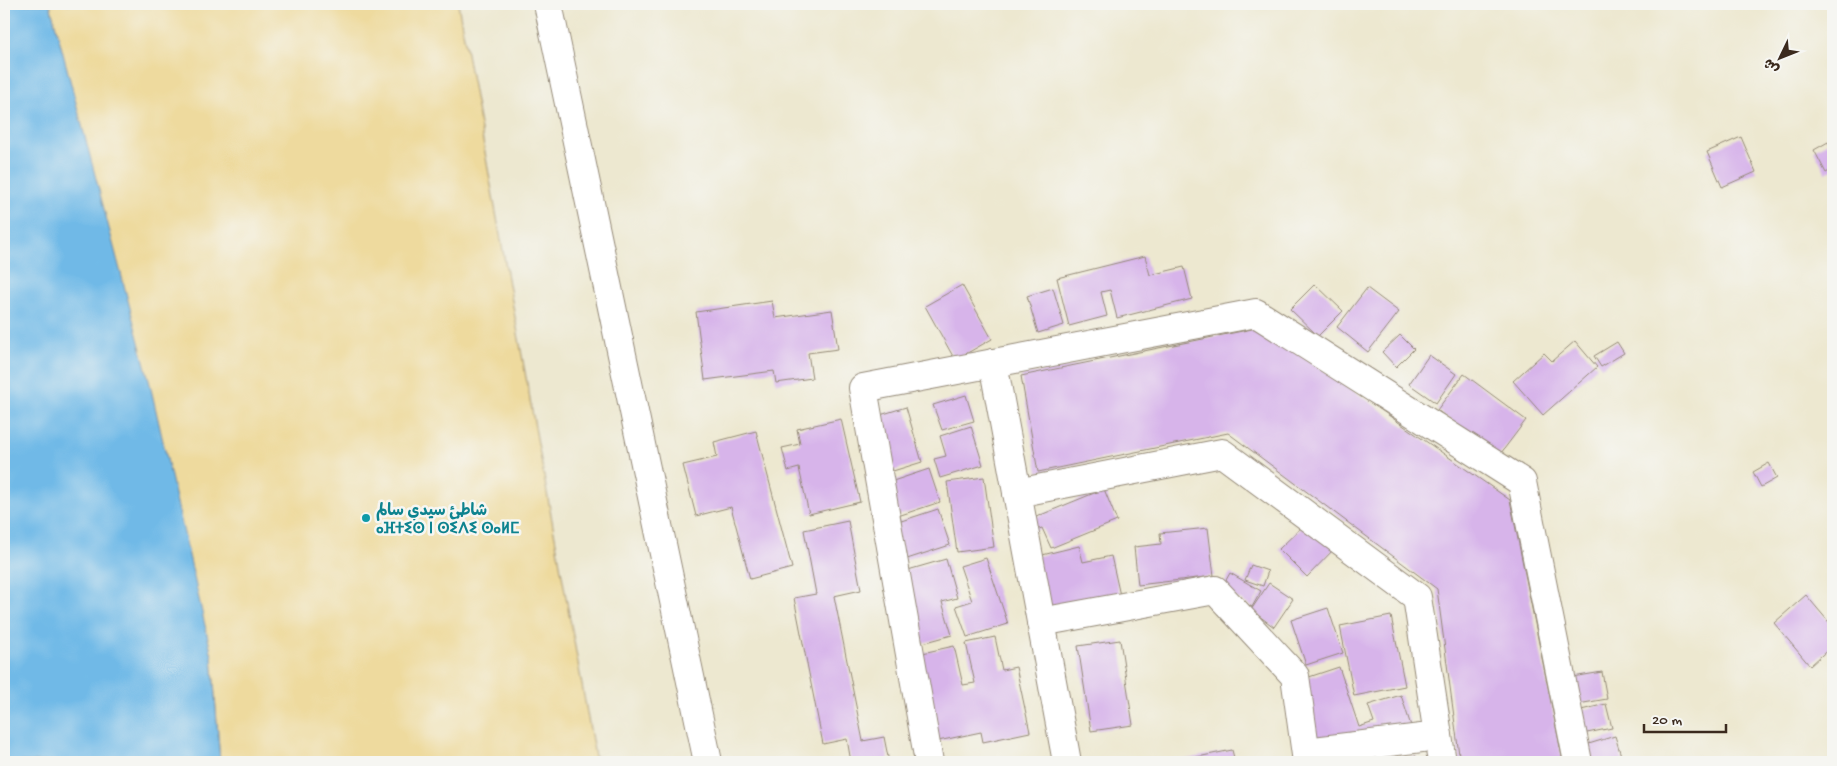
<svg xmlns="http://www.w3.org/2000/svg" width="1837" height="766" font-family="'Gochi Hand','Playpen Sans Arabic','Noto Sans Tifinagh',sans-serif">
	<rect width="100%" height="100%" fill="#f6f6f2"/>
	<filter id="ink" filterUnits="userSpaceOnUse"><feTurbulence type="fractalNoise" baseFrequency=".02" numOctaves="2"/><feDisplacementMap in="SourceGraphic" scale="10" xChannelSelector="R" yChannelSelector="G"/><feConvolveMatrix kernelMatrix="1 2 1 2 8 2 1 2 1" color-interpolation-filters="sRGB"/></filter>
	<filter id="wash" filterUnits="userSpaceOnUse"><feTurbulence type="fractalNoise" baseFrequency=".0096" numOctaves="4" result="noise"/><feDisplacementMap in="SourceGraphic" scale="20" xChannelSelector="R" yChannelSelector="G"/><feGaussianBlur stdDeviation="1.12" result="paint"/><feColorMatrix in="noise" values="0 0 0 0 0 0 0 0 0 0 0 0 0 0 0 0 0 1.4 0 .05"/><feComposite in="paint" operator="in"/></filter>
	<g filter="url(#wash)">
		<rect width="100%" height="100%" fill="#ede8d0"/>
		<path fill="#eeda9e" stroke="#94825e" d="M 50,4 L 458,4 L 596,762 L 220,762 L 212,656 Z"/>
		<path fill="#6fb9e7" stroke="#557282" d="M 4,4 L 50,4 L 149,380 L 212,656 L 220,762 L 4,762 Z"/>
		<g id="blocks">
			<g fill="#d7b4ea">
				<path d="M 1741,137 L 1756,172 L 1722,187 L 1707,152 Z"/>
				<path d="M 1828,142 L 1833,152 L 1833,169 L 1826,173 L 1814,150 Z"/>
				<path d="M 1145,256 L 1150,275 L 1184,267 L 1192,299 L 1117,318 L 1110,290 L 1101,292 L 1107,316 L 1069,326 L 1057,278 Z"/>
				<path d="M 1315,284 L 1343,311 L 1318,336 L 1290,309 Z"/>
				<path d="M 962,285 L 992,339 L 955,360 L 925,306 Z"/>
				<path d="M 1053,288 L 1064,325 L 1038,333 L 1027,296 Z"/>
				<path d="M 1367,288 L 1399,312 L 1368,352 L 1337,327 Z"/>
				<path d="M 772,301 L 775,318 L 832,310 L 838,349 L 808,353 L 812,378 L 776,383 L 774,371 L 705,380 L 696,312 Z"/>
				<path d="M 1262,327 L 1510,500 L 1563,762 L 1460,762 L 1437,589 L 1228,433 L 1038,472 L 1021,376 Z"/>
				<path d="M 1400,335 L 1414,349 L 1396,367 L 1382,352 Z"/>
				<path d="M 1575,341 L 1597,367 L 1543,415 L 1513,381 L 1544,353 L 1552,361 Z"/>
				<path d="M 1617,342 L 1624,353 L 1601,367 L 1594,356 Z"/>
				<path d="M 1429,355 L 1456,374 L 1436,403 L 1409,384 Z"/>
				<path d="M 1464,374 L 1526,420 L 1498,457 L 1437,410 Z"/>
				<path d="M 966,395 L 974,421 L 942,430 L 933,405 Z"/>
				<path d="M 906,407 L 922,462 L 893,471 L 877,416 Z"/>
				<path d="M 841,419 L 860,502 L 809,514 L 799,468 L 788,471 L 782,448 L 800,444 L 797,429 Z"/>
				<path d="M 971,426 L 983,465 L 940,478 L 934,459 L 946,456 L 940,436 Z"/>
				<path d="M 756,431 L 792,568 L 750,579 L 731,507 L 696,516 L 683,465 L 717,457 L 714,442 Z"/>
				<path d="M 1769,463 L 1777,478 L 1761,487 L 1753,472 Z"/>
				<path d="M 929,469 L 940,502 L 898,516 L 887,483 Z"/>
				<path d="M 984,477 L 994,547 L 957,552 L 947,482 Z"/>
				<path d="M 1104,489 L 1117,521 L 1051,548 L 1042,528 L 1030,532 L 1026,521 Z"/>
				<path d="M 938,509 L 950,545 L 904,560 L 892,524 Z"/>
				<path d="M 1309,520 L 1336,547 L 1307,577 L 1279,549 Z"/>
				<path d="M 848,521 L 861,590 L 834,596 L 863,741 L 884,737 L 889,762 L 851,762 L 847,739 L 823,744 L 794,598 L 816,594 L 804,530 Z"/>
				<path d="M 1208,528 L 1214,576 L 1138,585 L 1134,547 L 1161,544 L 1160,533 Z"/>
				<path d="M 1079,546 L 1083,562 L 1111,556 L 1121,600 L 1045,619 L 1030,558 Z"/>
				<path d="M 986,558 L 1008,624 L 967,637 L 956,606 L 972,601 L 960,566 Z"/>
				<path d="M 946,559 L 957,598 L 942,602 L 952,635 L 923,643 L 901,572 Z"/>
				<path d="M 1251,565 L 1268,571 L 1263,586 L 1245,580 Z"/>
				<path d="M 1230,573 L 1261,591 L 1252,607 L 1221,589 Z"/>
				<path d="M 1269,583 L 1293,599 L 1274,627 L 1251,610 Z"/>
				<path d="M 1806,595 L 1833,627 L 1833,645 L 1810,666 L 1774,623 Z"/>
				<path d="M 1328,608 L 1343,653 L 1306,665 L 1291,620 Z"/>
				<path d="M 1391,616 L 1405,686 L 1354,696 L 1340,626 Z"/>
				<path d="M 995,637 L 1002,670 L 1016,667 L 1030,732 L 983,742 L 981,732 L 938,741 L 918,654 L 954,646 L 963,685 L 975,683 L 966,643 Z"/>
				<path d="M 1120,640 L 1133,725 L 1091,731 L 1078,646 Z"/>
				<path d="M 1339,667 L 1359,727 L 1374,722 L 1368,705 L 1401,695 L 1412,729 L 1314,749 L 1303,679 Z"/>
				<path d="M 1602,672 L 1607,699 L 1578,704 L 1573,677 Z"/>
				<path d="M 1606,704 L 1612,728 L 1582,734 L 1577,711 Z"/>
				<path d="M 1615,736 L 1623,762 L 1587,762 L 1582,746 Z"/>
				<path d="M 1232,750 L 1235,762 L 1178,762 L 1178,761 Z"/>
				<path d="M 1416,756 L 1417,762 L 1387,762 L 1387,761 Z"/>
			</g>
		</g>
	</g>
	<g filter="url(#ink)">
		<use href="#blocks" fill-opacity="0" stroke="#948977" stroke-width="1"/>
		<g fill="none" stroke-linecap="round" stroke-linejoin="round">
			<g stroke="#948977" stroke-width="30">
				<g id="minor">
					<path d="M 548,4 L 708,762"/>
					<path d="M 993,363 L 1067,762"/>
					<path d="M 1017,493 L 1222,453 L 1417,597 L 1442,762"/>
					<path d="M 1041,622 L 1215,590 L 1295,676 L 1307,762"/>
					<path d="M 1306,752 L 1438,736"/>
					<path d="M 929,762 L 863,388 L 1256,313 L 1522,482 L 1578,762"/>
				</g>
			</g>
			<use href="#minor" stroke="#fff" stroke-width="28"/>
		</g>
	</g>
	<circle fill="#0f9aa8" stroke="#f6f6f2" stroke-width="2" cx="366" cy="518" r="5"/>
	<g text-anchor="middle" stroke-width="5" stroke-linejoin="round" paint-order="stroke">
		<g font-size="16" font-weight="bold" fill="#0d838f" stroke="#f6f6f2" text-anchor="start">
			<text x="376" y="515">شاطئ سيدي سالم<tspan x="376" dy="18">ⴰⴼⵜⵉⵙ ⵏ ⵙⵉⴷⵉ ⵙⴰⵍⵎ</tspan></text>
		</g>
	</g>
	<rect width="1837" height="766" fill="none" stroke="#f6f6f2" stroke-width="20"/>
	<g transform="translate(1780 58) rotate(227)" stroke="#f6f6f2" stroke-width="4" paint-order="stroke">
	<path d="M0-4L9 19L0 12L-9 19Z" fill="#3b2a1e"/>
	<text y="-8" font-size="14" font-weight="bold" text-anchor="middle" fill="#3b2a1e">ش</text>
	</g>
	<path d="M1644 724v8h82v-8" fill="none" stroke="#3b2a1e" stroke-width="2.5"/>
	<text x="1652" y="724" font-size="15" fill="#3b2a1e" stroke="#f6f6f2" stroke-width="4" paint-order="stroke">20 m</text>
</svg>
